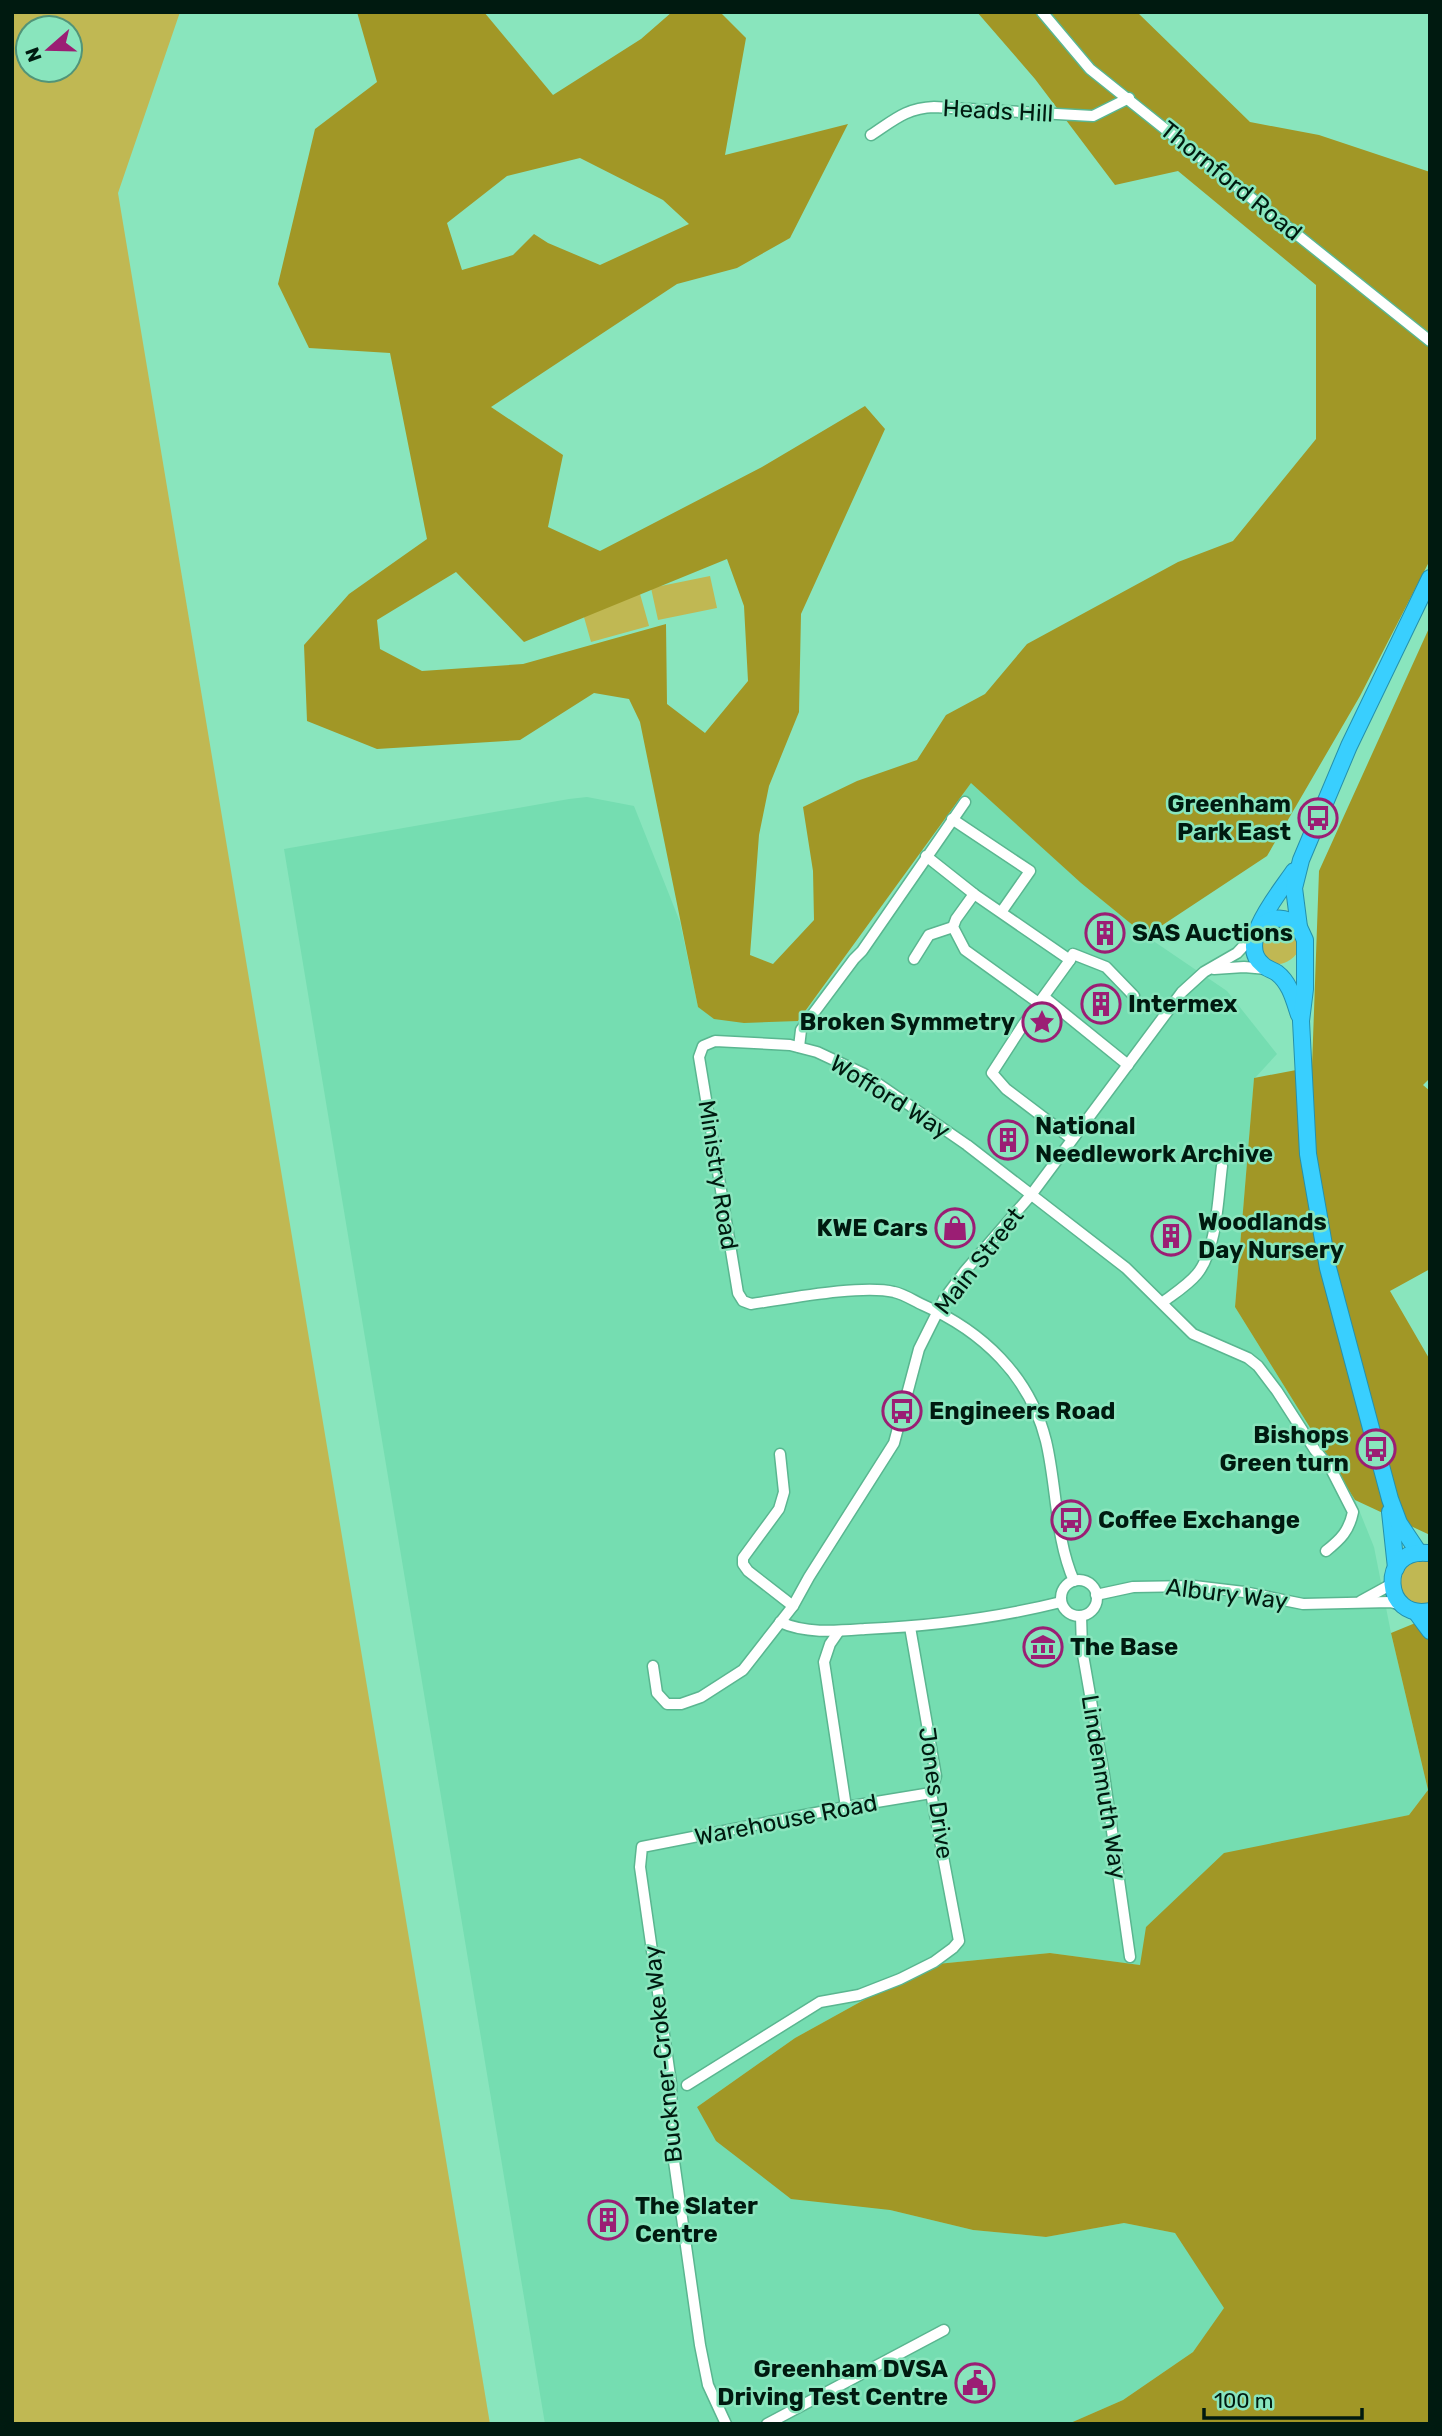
<svg xmlns="http://www.w3.org/2000/svg" width="1442" height="2436" font-family="Rubik,sans-serif">
	<rect width="100%" height="100%" fill="#89e5bd"/>
	<path fill="#75ddb1" d="M 971,782 L 1081,883 L 1146,936 L 1227,991 L 1277,1054 L 1254,1079 L 1235,1307 L 1355,1500 L 1374,1547 L 1391,1633 L 1428,1790 L 1409,1815 L 1310,1836 L 1140,1965 L 1050,1953 L 927,1965 L 795,2038 L 697,2107 L 890,2210 L 973,2230 L 1046,2237 L 1124,2223 L 1175,2233 L 1225,2308 L 1193,2352 L 1123,2400 L 1068,2424 L 545,2424 L 284,849 L 569,799 L 587,797 L 634,806 L 680,922 L 698,1007 L 798,1021 L 843,963 L 862,951 Z"/>
	<g fill="#c0b853" fill-rule="evenodd">
		<path d="M 12,12 L 180,12 L 118,193 L 490,2424 L 12,2424 ZM 70,28 L 70,70 L 28,70 L 28,28 Z"/>
		<path d="M 710,576 L 717,608 L 658,620 L 651,588 Z"/>
		<path d="M 640,594 L 649,626 L 591,642 L 582,610 Z"/>
		<path d="M 1269,925 L 1292,927 L 1300,948 C 1294,961 1277,971 1265,958 C 1262,954 1260,946 1259,941 Z"/>
		<path d="M 1425,1560 L 1430,1562 L 1430,1606 L 1408,1604 L 1397,1582 C 1404,1568 1409,1561 1425,1560 Z"/>
	</g>
	<g fill="#a19726" fill-rule="evenodd">
		<path d="M 357,12 L 484,12 L 553,95 L 641,39 L 672,12 L 720,12 L 746,38 L 725,155 L 848,124 L 790,238 L 737,268 L 677,284 L 491,407 L 563,455 L 548,527 L 600,551 L 762,467 L 865,406 L 885,429 L 801,614 L 799,712 L 769,786 L 759,835 L 750,955 L 773,964 L 814,920 L 813,871 L 803,807 L 857,781 L 917,760 L 946,715 L 985,694 L 1027,644 L 1178,562 L 1233,541 L 1316,439 L 1316,285 L 1178,171 L 1115,185 L 1035,79 L 977,12 L 1137,12 L 1250,122 L 1319,135 L 1430,172 L 1430,560 L 1360,696 L 1267,856 L 1146,936 L 1081,883 L 971,783 L 798,1021 L 744,1023 L 714,1019 L 698,1007 L 640,722 L 629,699 L 594,693 L 520,740 L 377,749 L 307,721 L 304,645 L 349,594 L 427,539 L 390,353 L 309,348 L 278,284 L 315,129 L 377,82 ZM 580,158 L 663,200 L 689,224 L 600,265 L 548,243 L 534,234 L 513,255 L 462,270 L 447,223 L 507,176 ZM 727,559 L 744,606 L 748,681 L 705,733 L 667,704 L 666,624 L 523,664 L 422,671 L 380,649 L 377,620 L 456,572 L 524,642 Z"/>
		<path d="M 1430,626 L 1430,1078 L 1423,1085 L 1430,1091 L 1430,1269 L 1390,1291 L 1430,1360 L 1430,1535 L 1355,1500 L 1235,1307 L 1254,1078 L 1312,1067 L 1319,871 Z"/>
		<path d="M 1430,1617 L 1430,2424 L 1068,2424 L 1123,2400 L 1193,2352 L 1224,2308 L 1175,2233 L 1124,2223 L 1046,2237 L 973,2230 L 890,2210 L 791,2199 L 716,2141 L 697,2107 L 795,2038 L 927,1965 L 1050,1953 L 1140,1965 L 1146,1927 L 1224,1853 L 1409,1815 L 1428,1790 L 1391,1633 Z"/>
	</g>
	<g fill="none" stroke-linecap="round" stroke-linejoin="round">
		<g stroke="#5ab690" stroke-width="13">
			<g id="minor">
				<path d="M 1042,12 L 1090,69 L 1430,341"/>
				<path d="M 871,135 C 894,120 906,108 934,107 L 1093,116 L 1129,98"/>
				<path d="M 952,819 L 1030,871 L 1002,911"/>
				<path d="M 926,856 L 974,894 L 1070,960 L 1023,1025 L 992,1073 L 1006,1089 L 1072,1139"/>
				<path d="M 974,894 L 956,919 L 953,927 L 965,950 L 1040,1004"/>
				<path d="M 914,959 L 929,935 L 953,927"/>
				<path d="M 1070,960 L 1073,954 L 1106,967 L 1134,996"/>
				<path d="M 1214,969 L 1244,967 L 1267,969"/>
				<path d="M 1044,997 L 1128,1065"/>
				<path d="M 799,1047 L 801,1030 L 854,959 L 862,951 L 965,802"/>
				<path d="M 1163,1302 C 1175,1293 1188,1285 1197,1274 C 1217,1250 1218,1197 1222,1166"/>
				<path d="M 780,1454 L 784,1492 L 779,1509 L 743,1558 L 743,1564 L 748,1571 L 793,1606"/>
				<circle cx="1079" cy="1598" r="18"/>
				<path d="M 1074,1581 C 1055,1538 1057,1487 1046,1441 C 1030,1376 982,1331 923,1305 C 914,1301 904,1294 894,1292 C 862,1284 786,1299 751,1304 L 743,1301 L 738,1293 L 699,1057 L 703,1046 L 715,1041 L 790,1045 L 817,1052 L 864,1074 L 967,1145 L 1126,1268 L 1193,1334 L 1248,1358 L 1258,1366 L 1277,1391 L 1315,1450 L 1331,1469 L 1353,1512 C 1349,1531 1341,1539 1326,1551"/>
				<path d="M 1096,1595 L 1133,1587 L 1194,1586 L 1244,1592 L 1303,1604 L 1390,1602 L 1402,1605"/>
				<path d="M 1361,1601 L 1392,1584"/>
				<path d="M 1081,1616 L 1082,1649 L 1104,1775 L 1130,1957"/>
				<path d="M 780,1622 C 806,1634 837,1631 865,1629 C 931,1626 997,1618 1061,1602"/>
				<path d="M 839,1631 L 830,1644 L 824,1662 L 846,1807"/>
				<path d="M 653,1666 L 657,1693 L 667,1704 L 681,1704 L 701,1697 L 743,1670 L 793,1606 L 809,1577 L 894,1443 L 919,1349 L 944,1299 L 965,1271 L 1031,1195 L 1182,992 L 1204,972 L 1237,953 L 1254,935"/>
				<path d="M 687,2085 L 820,2002 L 859,1995 L 900,1979 L 934,1962 L 953,1948 L 959,1941 L 931,1793 L 936,1776 L 910,1627"/>
				<path d="M 726,2424 L 708,2385 L 700,2345 L 673,2154 L 671,2083 L 640,1867 L 642,1847 L 846,1807 L 931,1793"/>
				<path d="M 767,2424 L 944,2330"/>
			</g>
		</g>
		<g stroke="#2590ab" stroke-width="18">
			<g id="highway">
				<path d="M 1294,871 C 1280,892 1235,944 1263,965 C 1267,969 1273,970 1277,973 C 1290,983 1294,1000 1299,1015"/>
				<path d="M 1259,928 C 1272,915 1286,916 1299,927"/>
				<path d="M 1390,1512 L 1396,1568"/>
				<path d="M 1419,1553 L 1399,1523 L 1390,1499 L 1328,1268 L 1308,1154 L 1301,1021 L 1305,989 L 1305,940 L 1299,927 L 1294,888 L 1301,860 L 1349,746 L 1430,578"/>
				<path d="M 1427,1553 C 1378,1548 1383,1621 1430,1611"/>
				<path d="M 1416,1612 L 1430,1631"/>
			</g>
		</g>
		<use href="#minor" stroke="#fff" stroke-width="10"/>
		<use href="#highway" stroke="#39cffe" stroke-width="16"/>
	</g>
	<defs>
		<g id="bus-ring" transform="scale(2.0125)"><circle r="9.5" fill="#89e5bd" stroke="#9b1e74" stroke-width="1.5"/><path d="M-5-6H5V4H4V6H2V4H-2V6H-4V4H-5ZM-3.5-4V0h7V-4ZM-3.5 1.2v1.5H-2V1.2ZM2 1.2v1.5H3.5V1.2Z" fill="#9b1e74"/></g>
		<g id="building-ring" transform="scale(2.0125)"><circle r="9.5" fill="#89e5bd" stroke="#9b1e74" stroke-width="1.5"/><path d="M-4-6H4V6H1V3H-1V6H-4ZM-2.5-4.3h1.7v1.8h-1.7ZM.8-4.3h1.7v1.8H.8ZM-2.5-1h1.7V.8h-1.7ZM.8-1h1.7V.8H.8Z" fill="#9b1e74"/></g>
		<g id="sight-ring" transform="scale(2.0125)"><circle r="9.5" fill="#89e5bd" stroke="#9b1e74" stroke-width="1.5"/><path d="M0-6L1.8-2.2L6-1.7L2.9 1.2L3.7 5.4L0 3.3L-3.7 5.4L-2.9 1.2L-6-1.7L-1.8-2.2Z" fill="#9b1e74"/></g>
		<g id="shop-ring" transform="scale(2.0125)"><circle r="9.5" fill="#89e5bd" stroke="#9b1e74" stroke-width="1.5"/><path d="M-5-2.5h2.3a2.7 3.5 0 0 1 5.4 0H5L5.5 6h-11ZM-1.5-2.5h3a1.5 2.3 0 0 0-3 0Z" fill="#9b1e74"/></g>
		<g id="museum-ring" transform="scale(2.0125)"><circle r="9.5" fill="#89e5bd" stroke="#9b1e74" stroke-width="1.5"/><path d="M0-6L6-3V-2H-6V-3ZM-5-1h2V3h-2ZM-1-1h2V3h-2ZM3-1h2V3H3ZM-6 4H6V6H-6Z" fill="#9b1e74"/></g>
		<g id="civic-ring" transform="scale(2.0125)"><circle r="9.5" fill="#89e5bd" stroke="#9b1e74" stroke-width="1.5"/><path d="M-.6-6.5H3V-4.5H.6V-3L4-1V1h2V6H-6V1h2V-1L-.6-3ZM-1.2 2.5V6h2.4V2.5Z" fill="#9b1e74"/></g>
	</defs>
	<g fill-rule="evenodd">
		<use href="#bus-ring" x="1318" y="818"/>
		<use href="#building-ring" x="1105" y="933"/>
		<use href="#building-ring" x="1101" y="1004"/>
		<use href="#sight-ring" x="1042" y="1022"/>
		<use href="#building-ring" x="1008" y="1140"/>
		<use href="#shop-ring" x="955" y="1228"/>
		<use href="#building-ring" x="1171" y="1236"/>
		<use href="#bus-ring" x="902" y="1411"/>
		<use href="#bus-ring" x="1376" y="1449"/>
		<use href="#bus-ring" x="1071" y="1520"/>
		<use href="#museum-ring" x="1043" y="1647"/>
		<use href="#building-ring" x="608" y="2220"/>
		<use href="#civic-ring" x="975" y="2383"/>
	</g>
	<g text-anchor="middle" stroke-width="5" stroke-linejoin="round" paint-order="stroke">
		<g font-size="24" fill="#001a10" stroke="#89e5bd">
			<text transform="translate(998 111) rotate(3)" y="8">Heads Hill</text>
			<text transform="translate(1231 181) rotate(39)" y="8">Thornford Road</text>
			<text transform="translate(890 1097) rotate(32)" y="8">Wofford Way</text>
			<text transform="translate(718 1175) rotate(81)" y="8">Ministry Road</text>
			<text transform="translate(979 1261) rotate(-52)" y="8">Main Street</text>
			<text transform="translate(1227 1594) rotate(7)" y="8">Albury Way</text>
			<text transform="translate(1104 1787) rotate(81)" y="8">Lindenmuth Way</text>
			<text transform="translate(936 1793) rotate(82)" y="8">Jones Drive</text>
			<text transform="translate(786 1820) rotate(-11)" y="8">Warehouse Road</text>
			<text transform="translate(663 2054) rotate(-96)" y="8">Buckner-Croke Way</text>
		</g>
		<g font-size="24" font-weight="bold" fill="#001a10" stroke="#89e5bd" text-anchor="start">
			<text x="1291" y="812" text-anchor="end">Greenham<tspan x="1291" dy="28">Park East</tspan></text>
			<text x="1132" y="941">SAS Auctions</text>
			<text x="1128" y="1012">Intermex</text>
			<text x="1015" y="1030" text-anchor="end">Broken Symmetry</text>
			<text x="1035" y="1134">National<tspan x="1035" dy="28">Needlework Archive</tspan></text>
			<text x="1198" y="1230">Woodlands<tspan x="1198" dy="28">Day Nursery</tspan></text>
			<text x="928" y="1236" text-anchor="end">KWE Cars</text>
			<text x="929" y="1419">Engineers Road</text>
			<text x="1349" y="1443" text-anchor="end">Bishops<tspan x="1349" dy="28">Green turn</tspan></text>
			<text x="1098" y="1528">Coffee Exchange</text>
			<text x="1070" y="1655">The Base</text>
			<text x="635" y="2214">The Slater<tspan x="635" dy="28">Centre</tspan></text>
			<text x="948" y="2377" text-anchor="end">Greenham DVSA<tspan x="948" dy="28">Driving Test Centre</tspan></text>
		</g>
	</g>
	<rect width="1442" height="2436" fill="none" stroke="#001a10" stroke-width="28"/>
	<g transform="translate(49 49) rotate(250)"><circle r="33" fill="#89e5bd" stroke="#529478" stroke-width="2"/>
	<path d="M0-5L12 26L0 18L-12 26Z" fill="#9b1e74"/>
	<text y="-10" font-size="19" font-weight="bold" text-anchor="middle" fill="#001a10">N</text>
	</g>
	<path d="M1204 2408v10h158v-10" fill="none" stroke="#001a10" stroke-width="3.5"/>
	<text x="1214" y="2408" font-size="21" fill="#001a10" stroke="#89e5bd" stroke-width="5" paint-order="stroke">100 m</text>
</svg>
